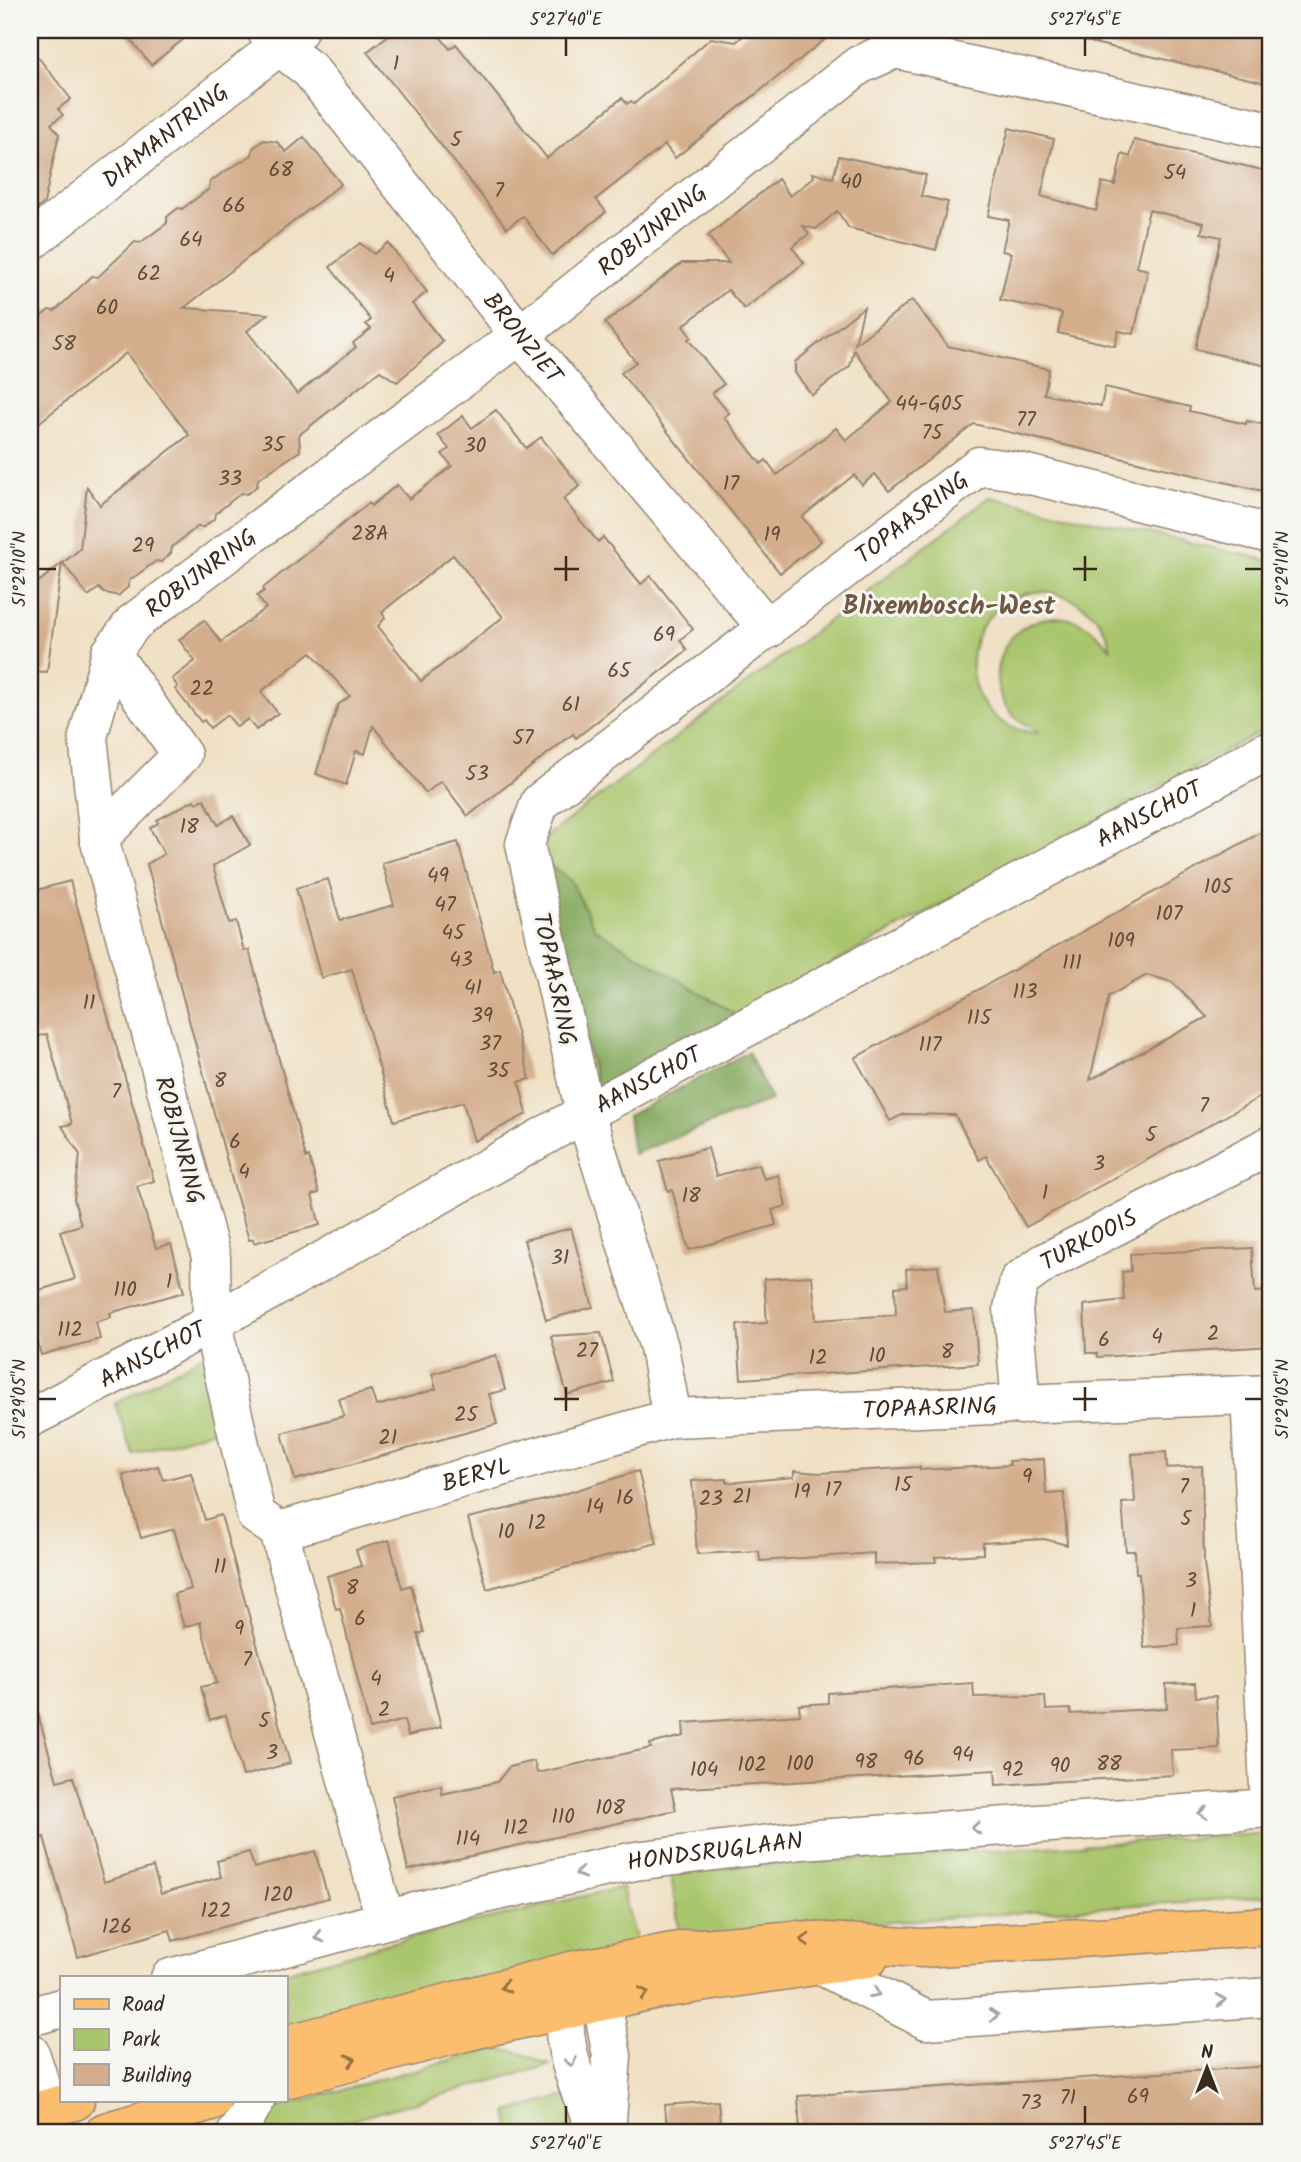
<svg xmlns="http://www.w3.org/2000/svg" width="1301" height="2162" font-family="Kalam,sans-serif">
	<rect width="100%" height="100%" fill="#f6f6f2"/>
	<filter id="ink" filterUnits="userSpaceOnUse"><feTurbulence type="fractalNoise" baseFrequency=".0143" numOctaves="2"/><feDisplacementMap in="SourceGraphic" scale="14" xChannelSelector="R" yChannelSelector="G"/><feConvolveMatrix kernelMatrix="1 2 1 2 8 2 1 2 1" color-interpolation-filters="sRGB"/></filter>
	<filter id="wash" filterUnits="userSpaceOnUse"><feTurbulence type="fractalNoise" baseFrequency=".00686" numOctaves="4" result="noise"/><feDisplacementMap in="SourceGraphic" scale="28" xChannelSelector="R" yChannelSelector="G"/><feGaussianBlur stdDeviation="1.57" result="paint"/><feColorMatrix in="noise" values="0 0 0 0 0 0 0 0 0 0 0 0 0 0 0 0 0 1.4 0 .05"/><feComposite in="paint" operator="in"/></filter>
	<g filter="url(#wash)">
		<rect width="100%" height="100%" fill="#f0e0c4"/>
		<g fill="#aac66d" stroke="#727846" stroke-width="2" fill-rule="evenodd">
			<path d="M 990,497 L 1271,561 L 1271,726 L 737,1015 L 595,929 L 571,881 L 529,850 ZM 1041,591 C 1075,595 1104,613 1111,650 C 1055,572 963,650 1010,712 C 1018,722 1030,726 1040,733 C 950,730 948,602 1041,591 Z"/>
			<path d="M 205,1354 L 217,1429 L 133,1454 L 115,1404 Z"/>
			<path d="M 1271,1833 L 1271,1896 L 954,1917 L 681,1940 L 671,1875 L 710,1868 Z"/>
			<path d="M 622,1887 L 638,1947 L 285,2036 L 285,1978 L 266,1978 L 397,1941 Z"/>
			<path d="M 488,2050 L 513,2050 L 550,2065 L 308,2132 L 259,2132 L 278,2107 Z"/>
			<path d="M 571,2095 L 579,2132 L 511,2132 L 507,2112 Z"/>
		</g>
		<g fill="#87ab60" stroke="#616a3f" stroke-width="2">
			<path d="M 537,857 L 571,881 L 595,929 L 737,1015 L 597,1087 Z"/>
			<path d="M 748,1052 L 771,1100 L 633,1154 L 628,1116 Z"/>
		</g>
		<g id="blocks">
			<g fill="#d4ae8c" fill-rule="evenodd">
				<path d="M 123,30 L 195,30 L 151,65 Z"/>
				<path d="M 395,30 L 435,30 L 450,49 L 456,44 L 547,158 L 622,98 L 627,104 L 631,101 L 634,104 L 711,38 L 736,42 L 750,30 L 837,30 L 675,158 L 665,145 L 596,199 L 606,212 L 552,255 L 523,216 L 507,228 L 367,52 Z"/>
				<path d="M 1087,30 L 1271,30 L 1271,84 L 1085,41 Z"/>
				<path d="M 30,47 L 71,99 L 58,109 L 63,115 L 51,124 L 59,134 L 44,203 L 37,209 L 30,208 Z"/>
				<path d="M 1009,128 L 1054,139 L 1041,196 L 1096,211 L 1102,182 L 1115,185 L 1122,154 L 1130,157 L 1134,140 L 1271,172 L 1271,367 L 1195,349 L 1221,237 L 1201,233 L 1204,223 L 1149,210 L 1136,267 L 1148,270 L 1134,334 L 1118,331 L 1115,346 L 1058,333 L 1062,313 L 1000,300 L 1011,253 L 1002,251 L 1009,220 L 988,216 Z"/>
				<path d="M 304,137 L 341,184 L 184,308 L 268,314 L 247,331 L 297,394 L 356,347 L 353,343 L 371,329 L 366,324 L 371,320 L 330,267 L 360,243 L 374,254 L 388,243 L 427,292 L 412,304 L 443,342 L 397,382 L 380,371 L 299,435 L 300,451 L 258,479 L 257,486 L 247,494 L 241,493 L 215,514 L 214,519 L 204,527 L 197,527 L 172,547 L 171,553 L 161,562 L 156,561 L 129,581 L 128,587 L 118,596 L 103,592 L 99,588 L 88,596 L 63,563 L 80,549 L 87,487 L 100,505 L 189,435 L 126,353 L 30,430 L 30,331 L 38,325 L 38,319 L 49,310 L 55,311 L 92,276 L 98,277 L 135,242 L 140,243 L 167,223 L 167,217 L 178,208 L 182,209 L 209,189 L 210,182 L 221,174 L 252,155 L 253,148 L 264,140 L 277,142 L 286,152 Z"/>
				<path d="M 839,156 L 926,175 L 921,196 L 948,202 L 936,250 L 849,228 L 837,211 L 816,229 L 803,226 L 809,234 L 792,247 L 804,263 L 744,309 L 728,290 L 683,326 L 691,337 L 688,339 L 724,384 L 712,393 L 729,413 L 724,417 L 761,464 L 766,460 L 777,475 L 836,428 L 846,440 L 892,402 L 854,350 L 850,366 L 812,395 L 795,373 L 795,362 L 864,307 L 855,344 L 912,300 L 948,346 L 1049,369 L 1044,394 L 1101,406 L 1105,387 L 1190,407 L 1189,411 L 1246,424 L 1247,421 L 1271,426 L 1271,493 L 974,424 L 889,491 L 875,474 L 862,485 L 854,475 L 802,517 L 821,541 L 780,573 L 621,373 L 636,362 L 605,323 L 682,263 L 729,263 L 708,236 L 778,179 L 790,196 L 814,177 L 812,173 L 833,178 Z"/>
				<path d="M 496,410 L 526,448 L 541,437 L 580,486 L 563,499 L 598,542 L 603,537 L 641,584 L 651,576 L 693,629 L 680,640 L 687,650 L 576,738 L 573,734 L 468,816 L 441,781 L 426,793 L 373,726 L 365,754 L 356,751 L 346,785 L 316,774 L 338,705 L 350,696 L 311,652 L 261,692 L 278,713 L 256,730 L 248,719 L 237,727 L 227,715 L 210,728 L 204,720 L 201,722 L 175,689 L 178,687 L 172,679 L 195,661 L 179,640 L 204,620 L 221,642 L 266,608 L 257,596 L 264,591 L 263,588 L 369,503 L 371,506 L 397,485 L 409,499 L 452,466 L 442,454 L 449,449 L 438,435 L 463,416 L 472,428 ZM 453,555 L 503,617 L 421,681 L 378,626 L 385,618 L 382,612 Z"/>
				<path d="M 62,563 L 47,672 L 30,671 L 30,589 Z"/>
				<path d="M 204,799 L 218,825 L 233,816 L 250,845 L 213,866 L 229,923 L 236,921 L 244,951 L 249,950 L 306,1158 L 309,1157 L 319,1193 L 312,1195 L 320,1225 L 254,1243 L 253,1239 L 249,1240 L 235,1191 L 147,864 L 164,854 L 150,828 L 158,823 L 157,820 L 194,800 L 196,803 Z"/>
				<path d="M 1271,827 L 1271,1091 L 1026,1227 L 986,1156 L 979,1160 L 955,1115 L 904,1114 L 890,1121 L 855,1058 ZM 1147,975 L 1172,982 L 1207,1017 L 1090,1080 L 1109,996 Z"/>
				<path d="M 458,842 L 494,972 L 500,970 L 530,1079 L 519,1082 L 527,1114 L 474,1141 L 463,1102 L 394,1121 L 352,969 L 321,978 L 296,888 L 328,879 L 340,920 L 394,905 L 382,863 Z"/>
				<path d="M 70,881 L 154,1181 L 137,1186 L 156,1248 L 171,1244 L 184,1292 L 110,1313 L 111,1317 L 96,1322 L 100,1339 L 41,1355 L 35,1331 L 30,1333 L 30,1293 L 75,1279 L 60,1231 L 81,1225 L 74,1199 L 80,1155 L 62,1126 L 72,1124 L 47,1034 L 36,1037 L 30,1016 L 30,892 Z"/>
				<path d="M 708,1148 L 716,1176 L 759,1164 L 764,1179 L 778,1175 L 786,1206 L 772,1210 L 776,1225 L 689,1250 L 672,1190 L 668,1191 L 659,1161 Z"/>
				<path d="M 571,1228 L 593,1307 L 546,1320 L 524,1240 Z"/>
				<path d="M 1252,1248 L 1255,1292 L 1271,1291 L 1271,1346 L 1098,1357 L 1097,1353 L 1086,1353 L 1084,1305 L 1124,1300 L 1122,1272 L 1131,1271 L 1130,1254 Z"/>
				<path d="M 938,1266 L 945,1312 L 974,1310 L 978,1364 L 741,1379 L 737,1325 L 767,1323 L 764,1279 L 812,1276 L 816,1320 L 896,1315 L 895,1287 L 907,1286 L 906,1269 Z"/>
				<path d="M 601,1333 L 614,1382 L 567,1395 L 551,1336 Z"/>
				<path d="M 496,1355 L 505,1390 L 489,1394 L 497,1424 L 295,1480 L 282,1433 L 344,1416 L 339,1399 L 371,1390 L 376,1406 L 406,1398 L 436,1389 L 432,1374 Z"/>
				<path d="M 1166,1452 L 1167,1468 L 1202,1466 L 1204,1563 L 1212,1626 L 1178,1628 L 1179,1645 L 1144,1648 L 1139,1573 L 1136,1573 L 1135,1551 L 1126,1551 L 1122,1503 L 1135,1502 L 1132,1454 Z"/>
				<path d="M 1044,1459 L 1046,1494 L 1064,1493 L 1067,1545 L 1044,1539 L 983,1543 L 983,1554 L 935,1557 L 936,1562 L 874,1564 L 874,1553 L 760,1561 L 759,1551 L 697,1554 L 692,1481 L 727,1479 L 727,1483 L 794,1477 L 794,1471 L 820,1473 L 920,1467 L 920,1470 L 1010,1465 L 1009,1461 Z"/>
				<path d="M 158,1466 L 163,1480 L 191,1473 L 205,1520 L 221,1515 L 290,1763 L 243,1776 L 226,1715 L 210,1720 L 201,1687 L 217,1683 L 200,1622 L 184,1627 L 174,1594 L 191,1589 L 174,1529 L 141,1538 L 123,1475 Z"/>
				<path d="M 638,1471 L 657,1543 L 487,1589 L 468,1518 L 545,1500 Z"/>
				<path d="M 389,1540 L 402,1588 L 411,1585 L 424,1632 L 418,1634 L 441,1727 L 408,1736 L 404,1720 L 370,1729 L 340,1608 L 336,1609 L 327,1576 L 361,1566 L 356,1550 Z"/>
				<path d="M 973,1683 L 974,1697 L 1045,1696 L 1046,1710 L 1070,1709 L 1071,1714 L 1167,1708 L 1166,1684 L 1195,1683 L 1196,1697 L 1216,1696 L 1219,1748 L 1171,1750 L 1173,1775 L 996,1785 L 995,1770 L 671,1789 L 676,1810 L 408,1870 L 392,1796 L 441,1785 L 442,1794 L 497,1782 L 509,1767 L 534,1761 L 537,1773 L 651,1748 L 650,1744 L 684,1736 L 683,1723 L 800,1715 L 799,1705 L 828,1703 L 828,1693 Z"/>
				<path d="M 38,1714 L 57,1781 L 73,1777 L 104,1882 L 153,1867 L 161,1894 L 221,1877 L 217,1861 L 249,1852 L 254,1868 L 315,1851 L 328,1898 L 173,1941 L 170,1930 L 78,1957 L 44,1837 L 30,1840 L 30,1715 Z"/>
				<path d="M 1271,2066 L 1269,2132 L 800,2132 L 798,2096 Z"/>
				<path d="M 718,2101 L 721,2132 L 667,2132 L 665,2105 Z"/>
			</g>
		</g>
	</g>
	<g filter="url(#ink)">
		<use href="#blocks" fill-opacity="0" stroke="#968571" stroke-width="2"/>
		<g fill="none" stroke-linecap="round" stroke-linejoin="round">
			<g stroke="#968571" stroke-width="41">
				<g id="minor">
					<path id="s1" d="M 266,30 L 279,46 L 310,70 L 520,335 L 768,629"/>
					<path id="s2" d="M 30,242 L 298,31"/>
					<path d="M 99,838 L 182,755 L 111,653"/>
					<path d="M 1250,1395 L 1270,1808"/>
					<path id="s3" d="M 1021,1405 L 1013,1309 L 1019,1281 L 1044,1263 L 1271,1145"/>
					<path id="s4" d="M 30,1418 L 212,1323 L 585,1113 L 1271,749"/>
					<path id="s5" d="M 672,1418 L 659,1347 L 585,1113 L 525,844 L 540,802 L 979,466 L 1010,470 L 1271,534"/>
					<path id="s6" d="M 279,1531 L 672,1418 L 1271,1394"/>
					<path id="s7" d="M 385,1919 L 279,1531 L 256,1515 L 212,1323 L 211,1257 L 99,838 L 88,737 L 111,653 L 133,623 L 520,335 L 859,65 L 895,49 L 1271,131"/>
					<path d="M 824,1967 L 926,2020 L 1271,1997"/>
					<path d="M 577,1977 L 602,2002 L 612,2056 L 606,2132"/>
					<path id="s8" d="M 170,1978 L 475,1896 L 635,1861 L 802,1840 L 1271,1808"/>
					<path d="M 569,1980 C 555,2039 575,2078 597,2132"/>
					<path d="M 30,2017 L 61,2008"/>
					<path d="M 30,2053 L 48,2108 L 43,2132"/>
					<path d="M 237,2132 L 255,2101"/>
				</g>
			</g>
			<g stroke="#968571" stroke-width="41">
				<g id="major">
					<path d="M 285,2045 L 571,1971 L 689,1949 L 795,1940 L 922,1948 L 1271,1926"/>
					<path d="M 285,2079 L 469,2031 L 653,1990 L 869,1958"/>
					<path d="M 30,2113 L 75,2101"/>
					<path d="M 105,2132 L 211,2101"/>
				</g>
			</g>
			<use href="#minor" stroke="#fff" stroke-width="38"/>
			<use href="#major" stroke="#fbbd6e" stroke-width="38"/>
		</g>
		<defs><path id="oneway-chevron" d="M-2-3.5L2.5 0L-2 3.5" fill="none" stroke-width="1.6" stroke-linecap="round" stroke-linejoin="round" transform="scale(1.75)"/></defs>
		<g stroke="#a79f9a">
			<use href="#oneway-chevron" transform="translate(1203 1813) rotate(176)"/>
			<use href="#oneway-chevron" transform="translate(976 1828) rotate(176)"/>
			<use href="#oneway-chevron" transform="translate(580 1873) rotate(168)"/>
			<use href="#oneway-chevron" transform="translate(319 1937) rotate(165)"/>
			<use href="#oneway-chevron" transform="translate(875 1993) rotate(27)"/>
			<use href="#oneway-chevron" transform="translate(1221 2000) rotate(-4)"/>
			<use href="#oneway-chevron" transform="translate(994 2015) rotate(-4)"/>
			<use href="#oneway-chevron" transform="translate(571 2062) rotate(78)"/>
		</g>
		<g stroke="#916c42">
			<use href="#oneway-chevron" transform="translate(805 1940) rotate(-177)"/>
			<use href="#oneway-chevron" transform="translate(505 1987) rotate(166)"/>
			<use href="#oneway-chevron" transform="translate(644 1993) rotate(-12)"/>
			<use href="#oneway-chevron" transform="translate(351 2060) rotate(-15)"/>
		</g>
	</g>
	<path fill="none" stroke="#3b2a1e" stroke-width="2.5" d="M 566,38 L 566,56M 1085,38 L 1085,56M 566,556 L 566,581M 1085,556 L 1085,581M 38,569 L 56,569M 554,569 L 579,569M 1073,569 L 1097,569M 1245,569 L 1262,569M 566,1387 L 566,1411M 1085,1387 L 1085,1411M 38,1399 L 56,1399M 554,1399 L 579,1399M 1073,1399 L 1097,1399M 1245,1399 L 1262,1399M 566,2106 L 566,2124M 1085,2106 L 1085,2124"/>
	<g text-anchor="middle" stroke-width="6" stroke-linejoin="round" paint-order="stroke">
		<g font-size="21" fill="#614b3a">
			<text x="396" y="70">1</text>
			<text x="456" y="146">5</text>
			<text x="281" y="176">68</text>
			<text x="1175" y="179">54</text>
			<text x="851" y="188">40</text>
			<text x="499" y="197">7</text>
			<text x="234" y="212">66</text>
			<text x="191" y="246">64</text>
			<text x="149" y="280">62</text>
			<text x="389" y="282">4</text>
			<text x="107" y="314">60</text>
			<text x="64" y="350">58</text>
			<text x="929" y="410">44-G05</text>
			<text x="1026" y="426">77</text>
			<text x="932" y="439">75</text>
			<text x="273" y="451">35</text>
			<text x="475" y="452">30</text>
			<text x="230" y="485">33</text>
			<text x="731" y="490">17</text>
			<text x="370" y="540">28A</text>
			<text x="772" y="541">19</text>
			<text x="143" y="552">29</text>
			<text x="664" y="641">69</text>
			<text x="619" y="677">65</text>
			<text x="202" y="695">22</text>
			<text x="571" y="711">61</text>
			<text x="523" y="744">57</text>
			<text x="477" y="780">53</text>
			<text x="189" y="833">18</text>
			<text x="438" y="882">49</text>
			<text x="1218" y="893">105</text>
			<text x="445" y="911">47</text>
			<text x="1169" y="920">107</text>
			<text x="453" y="939">45</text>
			<text x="1121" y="947">109</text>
			<text x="461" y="966">43</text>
			<text x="1072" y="969">111</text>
			<text x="473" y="994">41</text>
			<text x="1025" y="998">113</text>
			<text x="89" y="1009">11</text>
			<text x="482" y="1022">39</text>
			<text x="979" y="1024">115</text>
			<text x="490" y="1050">37</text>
			<text x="930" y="1051">117</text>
			<text x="498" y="1077">35</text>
			<text x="220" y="1087">8</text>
			<text x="116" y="1098">7</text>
			<text x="1204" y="1112">7</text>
			<text x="1151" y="1141">5</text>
			<text x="235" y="1148">6</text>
			<text x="1099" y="1170">3</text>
			<text x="244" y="1178">4</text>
			<text x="1045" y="1199">1</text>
			<text x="691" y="1202">18</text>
			<text x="560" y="1264">31</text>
			<text x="169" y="1288">1</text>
			<text x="125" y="1296">110</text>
			<text x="70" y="1336">112</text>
			<text x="1213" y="1340">2</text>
			<text x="1157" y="1343">4</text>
			<text x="1104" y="1346">6</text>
			<text x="587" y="1357">27</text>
			<text x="947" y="1358">8</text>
			<text x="877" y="1362">10</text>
			<text x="818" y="1364">12</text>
			<text x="466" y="1421">25</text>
			<text x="388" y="1444">21</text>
			<text x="1027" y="1483">9</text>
			<text x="903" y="1491">15</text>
			<text x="1184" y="1493">7</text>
			<text x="833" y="1496">17</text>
			<text x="802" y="1498">19</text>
			<text x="742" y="1503">21</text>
			<text x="625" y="1504">16</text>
			<text x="711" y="1505">23</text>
			<text x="595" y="1513">14</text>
			<text x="1186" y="1525">5</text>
			<text x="537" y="1529">12</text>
			<text x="506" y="1538">10</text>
			<text x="220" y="1573">11</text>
			<text x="1191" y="1587">3</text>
			<text x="352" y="1594">8</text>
			<text x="1193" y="1617">1</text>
			<text x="360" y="1625">6</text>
			<text x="239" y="1635">9</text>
			<text x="247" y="1666">7</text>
			<text x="376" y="1685">4</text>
			<text x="384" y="1716">2</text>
			<text x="264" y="1727">5</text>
			<text x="272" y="1759">3</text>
			<text x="963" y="1761">94</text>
			<text x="914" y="1765">96</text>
			<text x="866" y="1768">98</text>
			<text x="800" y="1770">100</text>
			<text x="1109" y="1770">88</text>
			<text x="752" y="1771">102</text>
			<text x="1060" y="1772">90</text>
			<text x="704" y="1776">104</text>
			<text x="1013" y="1776">92</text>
			<text x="610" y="1814">108</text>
			<text x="563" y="1823">110</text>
			<text x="516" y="1834">112</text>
			<text x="468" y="1845">114</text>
			<text x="278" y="1901">120</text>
			<text x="216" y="1917">122</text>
			<text x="117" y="1933">126</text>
			<text x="1138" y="2103">69</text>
			<text x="1068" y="2104">71</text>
			<text x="1031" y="2109">73</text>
		</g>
		<g font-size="24" fill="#3b2a1e" stroke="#f6f6f2">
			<text dy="8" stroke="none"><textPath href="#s2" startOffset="172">DIAMANTRING</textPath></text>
			<text dy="8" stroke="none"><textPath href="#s7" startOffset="2004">ROBIJNRING</textPath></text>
			<text dy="8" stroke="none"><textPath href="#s1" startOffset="402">BRONZIET</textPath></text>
			<text dy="8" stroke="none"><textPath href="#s5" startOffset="1106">TOPAASRING</textPath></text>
			<text dy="8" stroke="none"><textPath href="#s7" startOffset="1437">ROBIJNRING</textPath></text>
			<text dy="8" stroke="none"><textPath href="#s4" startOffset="1272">AANSCHOT</textPath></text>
			<text transform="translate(555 979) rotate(78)" y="8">TOPAASRING</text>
			<text dy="8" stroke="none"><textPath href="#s4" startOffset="705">AANSCHOT</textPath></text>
			<text transform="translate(180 1140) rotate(75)" y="8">ROBIJNRING</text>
			<text dy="8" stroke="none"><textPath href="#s3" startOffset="206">TURKOOIS</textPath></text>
			<text dy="8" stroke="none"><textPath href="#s4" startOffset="138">AANSCHOT</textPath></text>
			<text dy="8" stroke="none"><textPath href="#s6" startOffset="667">TOPAASRING</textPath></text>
			<text dy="8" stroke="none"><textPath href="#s6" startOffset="205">BERYL</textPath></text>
			<text dy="8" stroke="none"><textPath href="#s8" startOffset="560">HONDSRUGLAAN</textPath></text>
		</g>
		<g font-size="26" font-weight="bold" fill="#715844" stroke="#f6f6f2">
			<text x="949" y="614">Blixembosch-West</text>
		</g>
	</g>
	<rect width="1301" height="2162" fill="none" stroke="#f6f6f2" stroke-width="77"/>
	<rect x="60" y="1976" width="228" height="126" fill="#f6f6f2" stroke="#aba49d" stroke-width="2"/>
	<rect x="74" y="1999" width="35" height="10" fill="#fbbd6e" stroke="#aba49d" stroke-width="2"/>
	<text x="122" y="2011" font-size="21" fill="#3b2a1e">Road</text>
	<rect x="74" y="2029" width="35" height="21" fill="#aac66d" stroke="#aba49d" stroke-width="2"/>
	<text x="122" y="2046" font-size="21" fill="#3b2a1e">Park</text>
	<rect x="74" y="2064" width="35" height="21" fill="#d4ae8c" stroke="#aba49d" stroke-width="2"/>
	<text x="122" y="2082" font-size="21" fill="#3b2a1e">Building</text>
	<g transform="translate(1207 2068)" stroke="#f6f6f2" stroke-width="5" paint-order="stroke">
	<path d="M0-5L12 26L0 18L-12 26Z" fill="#3b2a1e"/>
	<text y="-10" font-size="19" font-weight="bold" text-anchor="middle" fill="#3b2a1e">N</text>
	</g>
	<rect x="38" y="38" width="1224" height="2086" fill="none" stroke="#3b2a1e" stroke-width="2.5"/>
	<g font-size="18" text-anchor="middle" fill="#3b2a1e">
		<text x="566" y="25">5°27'40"E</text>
		<text x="1085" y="25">5°27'45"E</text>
		<text transform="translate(19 569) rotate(-90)" y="6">51°29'10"N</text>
		<text transform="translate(1282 569) rotate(-90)" y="6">51°29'10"N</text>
		<text transform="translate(19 1399) rotate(-90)" y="6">51°29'05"N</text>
		<text transform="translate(1282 1399) rotate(-90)" y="6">51°29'05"N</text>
		<text x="566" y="2149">5°27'40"E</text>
		<text x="1085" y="2149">5°27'45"E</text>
	</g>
</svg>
